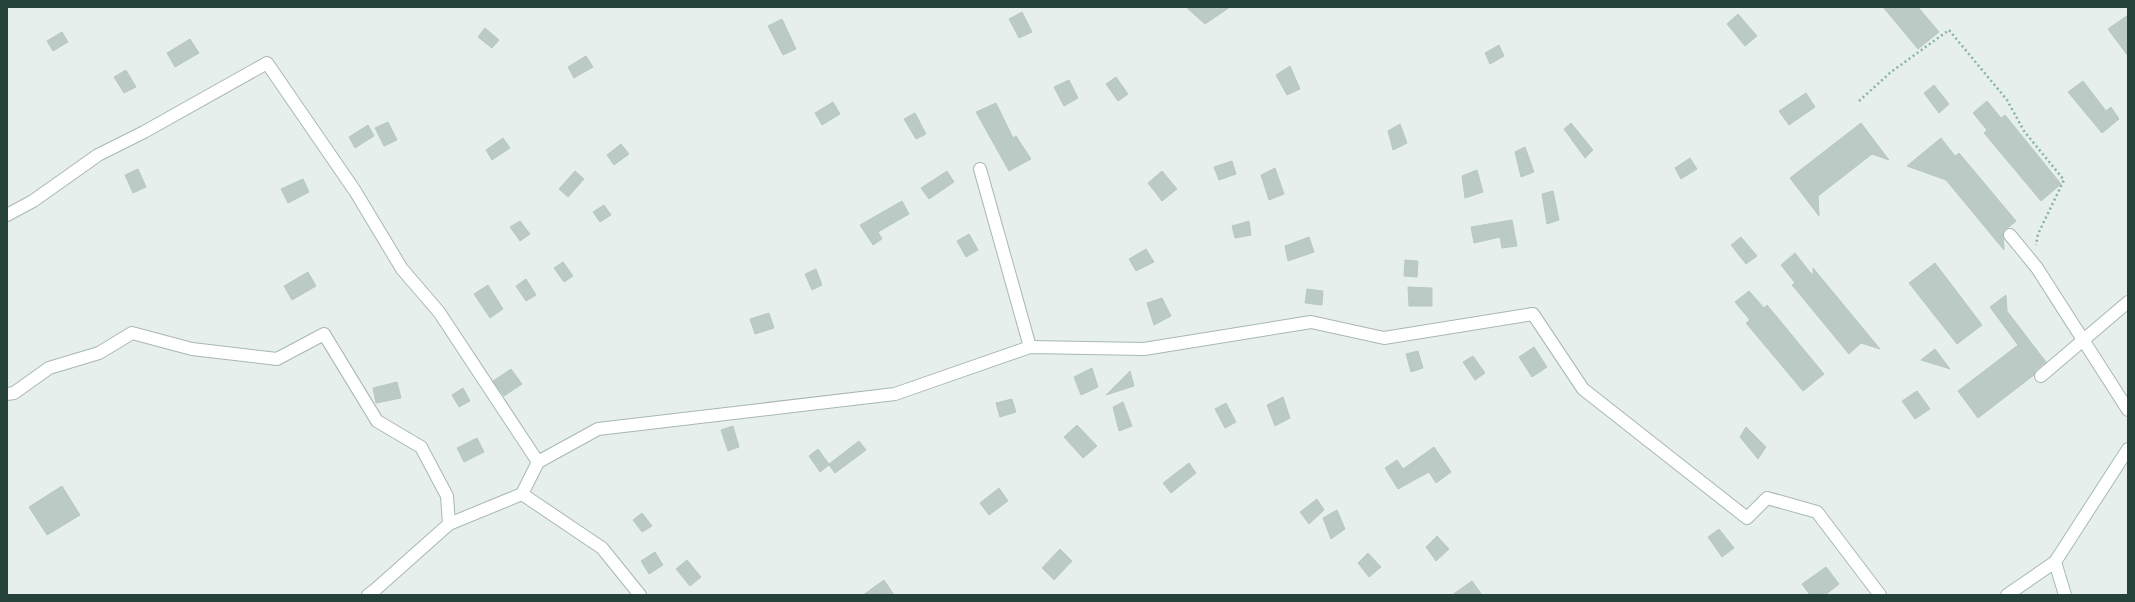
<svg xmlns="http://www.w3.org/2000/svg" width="2135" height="602" font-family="Cabin,sans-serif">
	<rect width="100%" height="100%" fill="#e6efeb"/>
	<g fill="#bbcac4" stroke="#b8c9c2">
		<path d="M 1186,7 L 1230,7 L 1205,24 Z"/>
		<path d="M 1883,7 L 1918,7 L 1939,32 L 1918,49 Z"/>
		<path d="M 1022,12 L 1032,32 L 1019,38 L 1009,19 Z"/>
		<path d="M 1738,14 L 1757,36 L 1745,46 L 1727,24 Z"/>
		<path d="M 2128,15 L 2128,56 L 2108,29 Z"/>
		<path d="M 782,19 L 796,49 L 783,55 L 768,26 Z"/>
		<path d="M 485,28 L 499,40 L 492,48 L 478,37 Z"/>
		<path d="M 62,32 L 68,42 L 53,51 L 47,41 Z"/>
		<path d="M 190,39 L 199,53 L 175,67 L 167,53 Z"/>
		<path d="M 1499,45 L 1504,56 L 1490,64 L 1485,53 Z"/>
		<path d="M 586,56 L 593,67 L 574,78 L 568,67 Z"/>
		<path d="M 1290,66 L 1300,89 L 1287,95 L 1276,75 Z"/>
		<path d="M 126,70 L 136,87 L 124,93 L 114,77 Z"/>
		<path d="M 1116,77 L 1128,94 L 1118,101 L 1106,84 Z"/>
		<path d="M 1069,80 L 1078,98 L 1064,106 L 1054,87 Z"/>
		<path d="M 2083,81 L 2106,111 L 2111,107 L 2119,119 L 2102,133 L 2068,92 Z"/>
		<path d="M 1934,85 L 1949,104 L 1939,113 L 1924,93 Z"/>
		<path d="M 1806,93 L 1815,107 L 1789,125 L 1779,111 Z"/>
		<path d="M 1987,101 L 2001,118 L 2005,115 L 2061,184 L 2041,201 L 1984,133 L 1987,130 L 1973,113 Z"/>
		<path d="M 833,102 L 840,114 L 822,125 L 815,113 Z"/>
		<path d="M 996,103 L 1013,138 L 1016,136 L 1031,159 L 1009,171 L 976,112 Z"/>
		<path d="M 915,113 L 926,134 L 916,139 L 904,119 Z"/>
		<path d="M 388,122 L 397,140 L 384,146 L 375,128 Z"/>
		<path d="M 1571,123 L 1593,150 L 1585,158 L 1564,129 Z"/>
		<path d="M 1861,123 L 1889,160 L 1872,154 L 1818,196 L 1819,216 L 1790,178 Z"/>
		<path d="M 1400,124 L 1407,143 L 1393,150 L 1388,131 Z"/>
		<path d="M 368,125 L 374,136 L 355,148 L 349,137 Z"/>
		<path d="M 503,138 L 510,148 L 492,160 L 486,150 Z"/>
		<path d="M 1941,138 L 1955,156 L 1959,153 L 2016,221 L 2003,232 L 2004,250 L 1946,180 L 1907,166 Z"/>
		<path d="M 621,144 L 629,154 L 614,165 L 607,155 Z"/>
		<path d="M 1525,147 L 1534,172 L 1521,177 L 1515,152 Z"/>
		<path d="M 1690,158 L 1697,169 L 1681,179 L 1675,168 Z"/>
		<path d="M 1232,161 L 1236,174 L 1219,180 L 1214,167 Z"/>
		<path d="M 1275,168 L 1284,194 L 1269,200 L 1261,175 Z"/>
		<path d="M 138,169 L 146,187 L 133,193 L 125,175 Z"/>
		<path d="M 1477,170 L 1483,192 L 1465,198 L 1462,176 Z"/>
		<path d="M 575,171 L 584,179 L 568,197 L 559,189 Z"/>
		<path d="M 947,171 L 954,182 L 929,199 L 921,188 Z"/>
		<path d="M 1162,171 L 1177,189 L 1162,201 L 1148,183 Z"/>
		<path d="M 303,179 L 309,192 L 288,203 L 281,189 Z"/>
		<path d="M 1553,191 L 1559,220 L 1547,224 L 1542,194 Z"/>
		<path d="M 902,201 L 909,214 L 878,232 L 882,239 L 873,245 L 860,225 Z"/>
		<path d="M 604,205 L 611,215 L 600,222 L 593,212 Z"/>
		<path d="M 1512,220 L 1517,246 L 1502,248 L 1500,237 L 1474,243 L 1471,227 Z"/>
		<path d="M 520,221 L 530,234 L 520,241 L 510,227 Z"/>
		<path d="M 1249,221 L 1251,235 L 1235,238 L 1232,226 Z"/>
		<path d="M 969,234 L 978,250 L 966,257 L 957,241 Z"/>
		<path d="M 1309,237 L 1314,252 L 1288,261 L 1285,246 Z"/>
		<path d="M 1741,237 L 1757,256 L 1746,264 L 1731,245 Z"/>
		<path d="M 1146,249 L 1154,262 L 1136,271 L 1129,259 Z"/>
		<path d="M 1795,253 L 1813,276 L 1813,268 L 1880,349 L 1861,343 L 1849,354 L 1792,285 L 1795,283 L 1781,265 Z"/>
		<path d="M 1405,260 L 1418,261 L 1417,277 L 1404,276 Z"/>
		<path d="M 563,262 L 573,276 L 564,282 L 554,268 Z"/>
		<path d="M 1935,263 L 1982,325 L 1957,344 L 1909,283 Z"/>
		<path d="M 816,269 L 822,285 L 812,290 L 805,274 Z"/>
		<path d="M 308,272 L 316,286 L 292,300 L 284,286 Z"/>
		<path d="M 526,279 L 536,295 L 526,301 L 516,286 Z"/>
		<path d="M 488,285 L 503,309 L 490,318 L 474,294 Z"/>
		<path d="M 1408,287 L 1432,288 L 1432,306 L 1409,306 Z"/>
		<path d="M 1307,289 L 1323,291 L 1322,305 L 1305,303 Z"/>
		<path d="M 1749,291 L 1764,308 L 1767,305 L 1824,374 L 1803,391 L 1746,323 L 1750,320 L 1735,302 Z"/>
		<path d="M 2006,295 L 2007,311 L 2046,362 L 2036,370 L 2034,375 L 1978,418 L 1958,391 L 2018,345 L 1990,307 Z"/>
		<path d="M 1162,298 L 1171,316 L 1154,325 L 1147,303 Z"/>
		<path d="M 769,313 L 774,328 L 755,334 L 750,319 Z"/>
		<path d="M 1534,347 L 1547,367 L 1532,377 L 1519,357 Z"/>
		<path d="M 1935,349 L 1950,369 L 1921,360 Z"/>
		<path d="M 1418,351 L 1423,368 L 1411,372 L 1406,354 Z"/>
		<path d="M 1473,356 L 1485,373 L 1475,380 L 1463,362 Z"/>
		<path d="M 1092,368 L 1098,387 L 1081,395 L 1074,377 Z"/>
		<path d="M 511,369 L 522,384 L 504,396 L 493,381 Z"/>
		<path d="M 1130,371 L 1134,386 L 1106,395 Z"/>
		<path d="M 397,382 L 401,398 L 376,403 L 373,388 Z"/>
		<path d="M 463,388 L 470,401 L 459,407 L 452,395 Z"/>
		<path d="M 1917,391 L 1930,409 L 1915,419 L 1902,401 Z"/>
		<path d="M 1283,397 L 1290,418 L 1275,426 L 1267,405 Z"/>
		<path d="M 1012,399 L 1016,412 L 1000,417 L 996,403 Z"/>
		<path d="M 1123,402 L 1132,426 L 1119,431 L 1113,407 Z"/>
		<path d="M 1226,403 L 1236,422 L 1225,428 L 1215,409 Z"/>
		<path d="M 1077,425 L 1097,446 L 1083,458 L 1064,437 Z"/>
		<path d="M 733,426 L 739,447 L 728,451 L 721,430 Z"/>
		<path d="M 1746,427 L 1766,447 L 1758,459 L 1740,437 Z"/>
		<path d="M 477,438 L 484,452 L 464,462 L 457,448 Z"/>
		<path d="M 859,441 L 866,450 L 835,473 L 829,465 L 820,472 L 809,456 L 818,449 L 829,464 Z"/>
		<path d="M 1434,447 L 1451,472 L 1436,483 L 1429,472 L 1398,489 L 1385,468 L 1397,460 L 1403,469 Z"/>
		<path d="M 1189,463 L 1196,473 L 1171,493 L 1163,483 Z"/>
		<path d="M 62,486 L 80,515 L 47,535 L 29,507 Z"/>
		<path d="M 999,488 L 1008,501 L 989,515 L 980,503 Z"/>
		<path d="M 1317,499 L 1324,510 L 1309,524 L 1300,512 Z"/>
		<path d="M 1337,510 L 1345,529 L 1331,539 L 1323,518 Z"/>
		<path d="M 642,513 L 652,526 L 642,532 L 633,520 Z"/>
		<path d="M 1719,529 L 1734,548 L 1722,557 L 1708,537 Z"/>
		<path d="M 1437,536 L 1449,549 L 1436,561 L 1426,547 Z"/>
		<path d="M 1060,549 L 1072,561 L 1054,580 L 1042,568 Z"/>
		<path d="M 655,552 L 663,565 L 649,574 L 641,561 Z"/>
		<path d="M 1368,553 L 1381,567 L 1369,577 L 1358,563 Z"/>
		<path d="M 687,560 L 701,577 L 690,586 L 676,569 Z"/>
		<path d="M 1826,567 L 1839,584 L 1825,595 L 1810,595 L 1802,584 Z"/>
		<path d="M 884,580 L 894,595 L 863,595 Z"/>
		<path d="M 1472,581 L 1482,595 L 1452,595 Z"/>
	</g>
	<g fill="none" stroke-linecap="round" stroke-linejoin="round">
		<g stroke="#a8b8b2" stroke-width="14">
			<g id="minor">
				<path d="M 980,169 L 1030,347"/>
				<path d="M 7,215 L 33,201 L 98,155 L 144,132 L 267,63 L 355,191 L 402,269 L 439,312 L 538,462"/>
				<path d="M 2010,235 L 2037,268 L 2128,410"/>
				<path d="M 2041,376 L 2128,302"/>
				<path d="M 7,394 L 14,393 L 49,368 L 99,353 L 132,333 L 192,349 L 277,359 L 324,334 L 377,421 L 421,447 L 447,496 L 449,524"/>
				<path d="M 522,494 L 602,548 L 640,595"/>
			</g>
		</g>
		<g stroke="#a8b8b2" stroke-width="14">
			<g id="tertiary">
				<path d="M 368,595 L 376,589 L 449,524 L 522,494 L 538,462 L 598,429 L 895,394 L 1030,347 L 1144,349 L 1311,322 L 1384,338 L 1533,314 L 1583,389 L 1747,518 L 1767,498 L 1817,512 L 1880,595"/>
				<path d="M 2007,595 L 2055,562"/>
			</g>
		</g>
		<g stroke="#a4bbb3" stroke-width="14">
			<path id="secondary" d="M 2065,595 L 2055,562 L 2128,449"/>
		</g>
		<path stroke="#86b3a5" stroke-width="2.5" stroke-dasharray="2 3" stroke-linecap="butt" d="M 1859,101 L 1891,72 L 1949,30 L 2007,100 L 2024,131 L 2064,180 L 2038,234 L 2036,245"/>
		<use href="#minor" stroke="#fff" stroke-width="12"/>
		<use href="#tertiary" stroke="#fff" stroke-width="12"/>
		<use href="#secondary" stroke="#fff" stroke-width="12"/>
	</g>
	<rect width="2135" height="602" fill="none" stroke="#24423a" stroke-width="16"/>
</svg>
